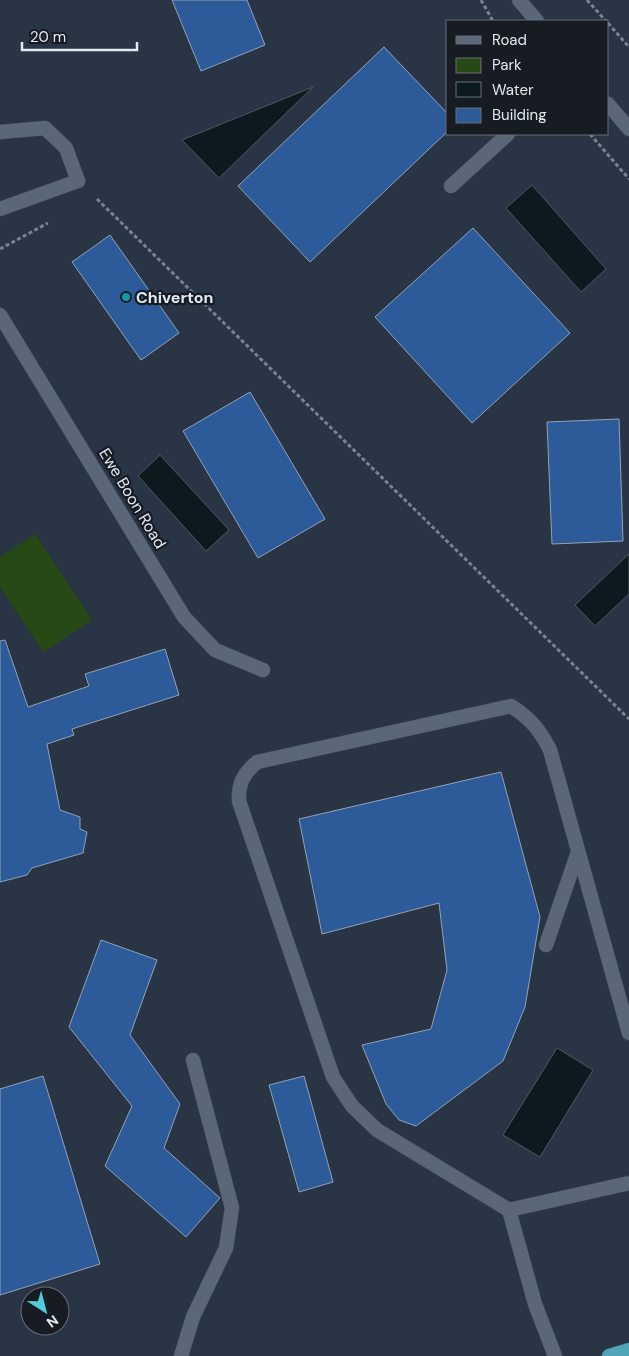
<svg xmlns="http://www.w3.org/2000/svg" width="629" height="1356" font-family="'DM Sans',sans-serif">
	<rect width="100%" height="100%" fill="#293545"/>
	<path fill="#274915" d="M 35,534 L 92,620 L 43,652 L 0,587 L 0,557 Z"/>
	<g fill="#0c1a20" stroke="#4c585f">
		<path d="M 313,87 L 219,178 L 182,140 Z"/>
		<path d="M 532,185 L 606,269 L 581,292 L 506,208 Z"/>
		<path d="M 160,455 L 229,530 L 206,551 L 138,476 Z"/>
		<path d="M 629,554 L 629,594 L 595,626 L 575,605 Z"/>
		<path d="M 557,1048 L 593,1070 L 540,1157 L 503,1135 Z"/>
	</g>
	<g fill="#2d5b9a" stroke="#93a1b5">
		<path d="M 172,0 L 247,0 L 265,45 L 201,71 Z"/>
		<path d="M 384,47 L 448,114 L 448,131 L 310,262 L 238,186 Z"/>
		<path d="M 473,228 L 570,333 L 472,423 L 375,317 Z"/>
		<path d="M 110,235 L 179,333 L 141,360 L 72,262 Z"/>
		<path d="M 250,392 L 325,519 L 258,558 L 183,431 Z"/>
		<path d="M 619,419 L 623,541 L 552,544 L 547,422 Z"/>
		<path d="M 5,640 L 28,707 L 89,686 L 85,674 L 165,649 L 179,695 L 72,729 L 74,735 L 47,744 L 60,810 L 80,817 L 80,829 L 87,832 L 83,853 L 32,868 L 27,875 L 0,882 L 0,641 Z"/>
		<path d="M 501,772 L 540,917 L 525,1007 L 503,1061 L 416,1126 L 399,1120 L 386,1104 L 362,1045 L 431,1029 L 447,970 L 439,903 L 322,934 L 299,819 Z"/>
		<path d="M 101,940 L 157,960 L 130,1035 L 180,1104 L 164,1148 L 220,1198 L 186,1237 L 105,1166 L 132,1106 L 69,1027 Z"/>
		<path d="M 43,1076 L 100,1264 L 0,1295 L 0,1089 Z"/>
		<path d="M 304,1076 L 333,1182 L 299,1192 L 269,1085 Z"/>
	</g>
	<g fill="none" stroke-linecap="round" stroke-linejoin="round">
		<g stroke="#47515f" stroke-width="15">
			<g id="service">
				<path d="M 0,132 L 45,128 L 66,148 L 78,181"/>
				<path d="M 451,186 L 508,134"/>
				<path d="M 546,945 L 578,852"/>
				<path d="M 629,1033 L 550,750 C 540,730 530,718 511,706 L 257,762 C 244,773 238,783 239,801 L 333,1077 L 352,1106 L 377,1130 L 509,1210 L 629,1183"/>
				<path d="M 509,1210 L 535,1304 L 555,1356"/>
				<path d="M 181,1356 L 193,1317 L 226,1248 L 232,1208 L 193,1060"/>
			</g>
		</g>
		<g stroke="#47515f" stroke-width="15">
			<g id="minor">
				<path d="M 519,0 L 537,21"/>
				<path d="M 608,104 L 629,129"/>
				<path d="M 0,209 L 78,181"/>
				<path d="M 0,315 L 184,617 L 215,650 L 263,670"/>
			</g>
		</g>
		<g stroke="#47515f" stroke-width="15">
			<path id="trunk" d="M 609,1356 L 629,1350"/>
		</g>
		<g stroke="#798390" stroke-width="3" stroke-dasharray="4 2.5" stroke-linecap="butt">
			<path d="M 481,0 L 493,21"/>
			<path d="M 587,0 L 606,21"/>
			<path d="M 608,23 L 629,47"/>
			<path d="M 590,134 L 629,179"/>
			<path d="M 97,199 L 629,719"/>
			<path d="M 0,249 L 48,223"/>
		</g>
		<use href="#service" stroke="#5a6779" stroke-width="14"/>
		<use href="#minor" stroke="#5a6779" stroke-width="14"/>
		<use href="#trunk" stroke="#50a6b8" stroke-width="14"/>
	</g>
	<circle fill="#0f9aa8" stroke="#171c23" stroke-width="2" cx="126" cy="297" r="5"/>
	<g text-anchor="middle" stroke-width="4.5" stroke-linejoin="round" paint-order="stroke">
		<g font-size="16" font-weight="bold" fill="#e1e9f3" stroke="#171c23" text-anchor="start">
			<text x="136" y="303">Chiverton</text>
		</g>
		<g font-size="16" fill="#e1e9f3" stroke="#171c23">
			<text transform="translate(133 498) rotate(59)" y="6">Ewe Boon Road</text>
		</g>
	</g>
	<rect x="446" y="20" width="162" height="115" fill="#171c23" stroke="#686e76"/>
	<rect x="456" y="36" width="25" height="8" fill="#5a6779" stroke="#686e76"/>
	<text x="492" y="45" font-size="15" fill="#e1e9f3">Road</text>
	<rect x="456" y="58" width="25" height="15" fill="#274915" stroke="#686e76"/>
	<text x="492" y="70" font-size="15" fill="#e1e9f3">Park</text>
	<rect x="456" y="82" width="25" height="15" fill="#0c1a20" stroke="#686e76"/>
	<text x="492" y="95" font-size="15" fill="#e1e9f3">Water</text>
	<rect x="456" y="108" width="25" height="15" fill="#2d5b9a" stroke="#686e76"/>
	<text x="492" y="120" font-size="15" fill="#e1e9f3">Building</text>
	<g transform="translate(45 1311) rotate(144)"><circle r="24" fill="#171c23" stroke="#686e76"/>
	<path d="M0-4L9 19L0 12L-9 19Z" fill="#53cbdb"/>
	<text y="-8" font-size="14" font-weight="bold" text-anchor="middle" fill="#e1e9f3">N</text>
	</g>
	<path d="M22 42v8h115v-8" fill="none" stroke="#e1e9f3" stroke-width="2.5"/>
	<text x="30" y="42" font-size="15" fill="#e1e9f3" stroke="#171c23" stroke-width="4" paint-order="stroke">20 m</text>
</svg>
